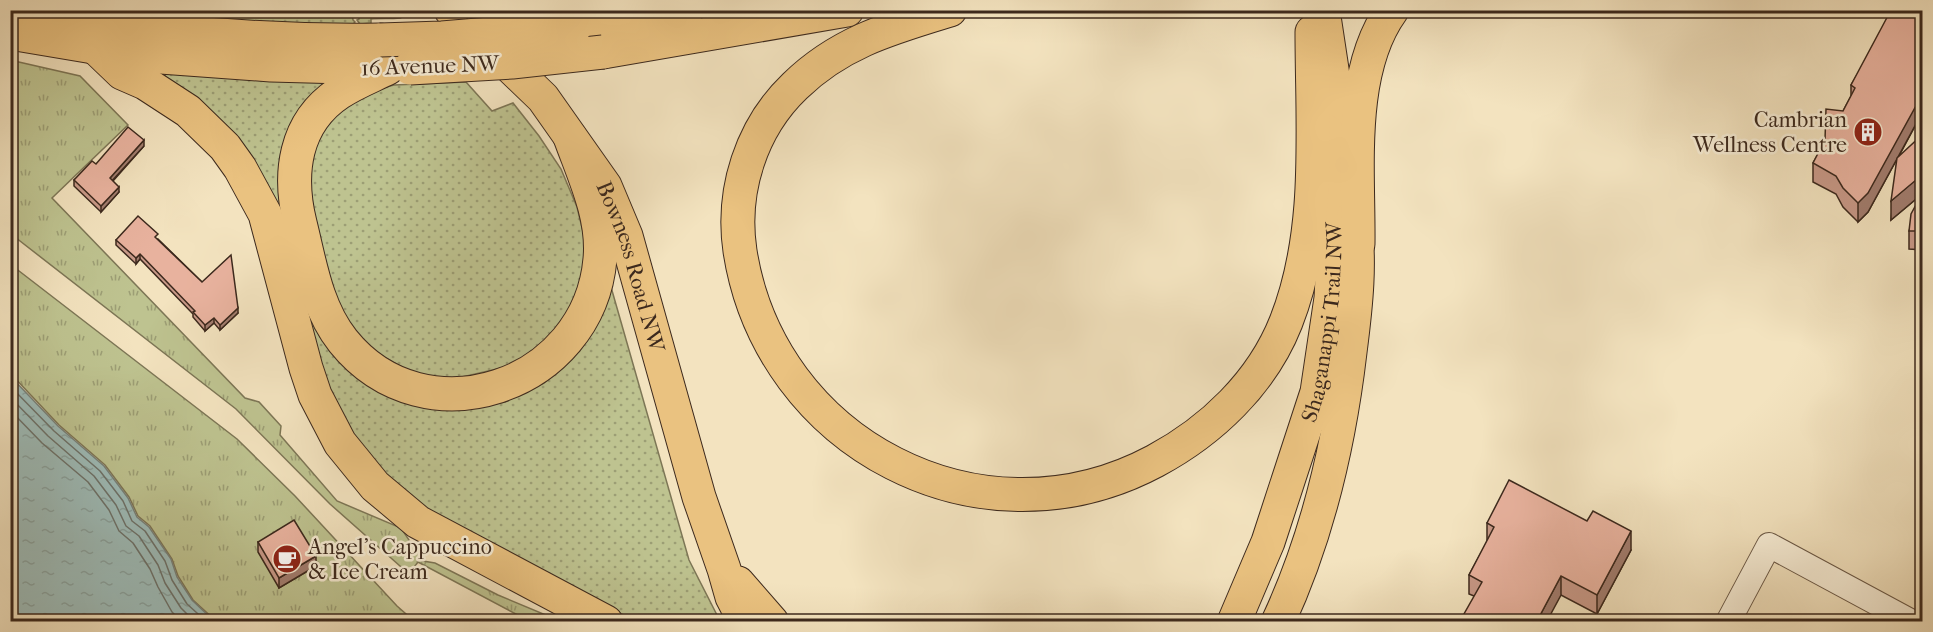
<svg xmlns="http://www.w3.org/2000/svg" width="1933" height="632" font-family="'IM FELL French Canon',serif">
	<defs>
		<pattern id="grass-dots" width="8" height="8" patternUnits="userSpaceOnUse" patternTransform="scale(1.5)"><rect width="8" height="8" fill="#bec390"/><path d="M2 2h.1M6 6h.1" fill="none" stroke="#9c9e75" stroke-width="1.8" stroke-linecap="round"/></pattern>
		<pattern id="park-tufts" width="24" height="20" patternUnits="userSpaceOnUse" patternTransform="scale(1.5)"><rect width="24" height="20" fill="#bec390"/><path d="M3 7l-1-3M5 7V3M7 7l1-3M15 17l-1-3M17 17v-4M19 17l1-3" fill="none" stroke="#9c9e75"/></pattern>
		<pattern id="water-ripples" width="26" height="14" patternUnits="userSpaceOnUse" patternTransform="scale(1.5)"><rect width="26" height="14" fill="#9ebdba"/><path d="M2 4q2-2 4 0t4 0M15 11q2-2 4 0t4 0" fill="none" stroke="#89a29f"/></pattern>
	</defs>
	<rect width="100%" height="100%" fill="#f3e3bf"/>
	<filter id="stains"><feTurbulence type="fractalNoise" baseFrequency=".00333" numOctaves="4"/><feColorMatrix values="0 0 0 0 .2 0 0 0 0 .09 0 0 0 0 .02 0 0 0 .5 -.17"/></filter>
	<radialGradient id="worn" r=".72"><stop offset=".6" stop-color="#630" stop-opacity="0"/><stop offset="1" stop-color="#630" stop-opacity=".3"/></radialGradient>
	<g fill="url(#grass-dots)" stroke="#7d7656" stroke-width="1.5">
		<path d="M 359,10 L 392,11 L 400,18 C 390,19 380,18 371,19 L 371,23 L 360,24 L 357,20 L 359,19 Z"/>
		<path d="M 122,11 L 352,11 L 353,20 L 355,22 L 352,25 L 271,23 Z"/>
		<path d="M 514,11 L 571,11 L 519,16 Z"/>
		<path d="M 166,73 L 318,81 L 323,85 L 292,255 L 164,78 Z"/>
		<path d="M 466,82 L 492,111 L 513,103 L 539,136 L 561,169 L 577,207 L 584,236 L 584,267 L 576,294 L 561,326 L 515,365 L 449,380 L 420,377 L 364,346 L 332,298 L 306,187 L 317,138 L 329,121 L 347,105 L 370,91 L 394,85 Z"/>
		<path d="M 611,287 L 689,560 L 720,621 L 635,621 L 433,515 L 376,468 L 333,403 L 304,303 L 320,337 L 344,365 L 370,386 L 446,409 L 474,408 L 505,402 L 544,383 L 569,360 L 608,288 Z"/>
	</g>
	<g fill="url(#park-tufts)" stroke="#7d7656" stroke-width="1.5">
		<path d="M 10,60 L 80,76 L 128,125 L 52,198 L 245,398 L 259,402 L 281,426 L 280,435 L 337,501 L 401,528 L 423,561 L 435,563 L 498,595 L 560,621 L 529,621 L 418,562 L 409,574 L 330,504 L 236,409 L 11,234 Z"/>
		<path d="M 10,264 L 237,439 L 295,496 L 397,606 L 414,621 L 216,621 L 193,600 L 178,576 L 172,559 L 150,526 L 138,516 L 129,497 L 105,465 L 59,425 L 11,374 Z"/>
	</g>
	<path fill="url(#water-ripples)" stroke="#77827b" stroke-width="1.5" d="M 11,377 L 58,426 L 104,466 L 128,498 L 137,517 L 149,527 L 171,559 L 177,577 L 192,600 L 214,621 L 11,621 Z"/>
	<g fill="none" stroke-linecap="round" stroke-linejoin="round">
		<g stroke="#6d736c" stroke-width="1.5">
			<path d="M 10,386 L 54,431 L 100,471 L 123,501 L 132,521 L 145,531 L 165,561 L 172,580 L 187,604 L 207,622"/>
			<path d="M 10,397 L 48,436 L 94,476 L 116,505 L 126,526 L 139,536 L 158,565 L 165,583 L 181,608 L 195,622"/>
			<path d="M 10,410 L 42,443 L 88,482 L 109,510 L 119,531 L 133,543 L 150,569 L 158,587 L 172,612 L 182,622"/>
		</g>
		<g stroke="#6a5846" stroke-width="26">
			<path id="minor" d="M 1728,622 L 1769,545 L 1912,622"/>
		</g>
		<g stroke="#3c291d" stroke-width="35">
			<g id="primary">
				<path d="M 1323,10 L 1345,155"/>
				<path id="s1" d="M 490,47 L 543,98 L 605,186 L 626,236 L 699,497 L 724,569 L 732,597 L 745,622"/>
				<path d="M 738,583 L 772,622"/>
				<path id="s2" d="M 1234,622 L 1268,542 L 1317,392 L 1331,298 L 1334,239 L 1326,131"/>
				<path d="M 1278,622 C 1318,536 1339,446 1350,352 C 1356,306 1361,261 1354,215"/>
			</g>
		</g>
		<g stroke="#3c291d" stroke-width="35">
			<g id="trunk">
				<path d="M 28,10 C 144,31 263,42 380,40"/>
				<path d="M 451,10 L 452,11"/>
				<path d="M 950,10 C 891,28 840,42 795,86 C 751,128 731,191 740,251 C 770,444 981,554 1155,461 C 1211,431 1262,383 1286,322 C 1322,231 1312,128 1312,32"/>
				<path d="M 575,27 L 687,10"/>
				<path d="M 10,33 L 147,56 L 271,65 L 381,68"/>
				<path d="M 97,49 L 122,73 L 145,83 L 188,111 L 225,147 L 240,168 L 265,214 L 306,368 L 315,395 L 340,443 L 375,486 L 418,522 L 606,622"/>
				<path d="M 603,52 L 847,10"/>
				<path d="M 388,68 C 372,76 354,83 339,93 C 294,123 288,174 300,223 C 310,263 316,307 343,341 C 425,443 589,387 600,259 C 604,217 584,176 570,137"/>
				<path d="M 1358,244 C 1359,171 1347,72 1392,10"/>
			</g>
		</g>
		<use href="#minor" stroke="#f7edd5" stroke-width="24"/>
		<use href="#primary" stroke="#eac280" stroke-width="33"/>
		<use href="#trunk" stroke="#eac280" stroke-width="33"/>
		<g stroke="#3c291d" stroke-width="35" stroke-linecap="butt">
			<g id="trunk-bridge">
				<path d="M 380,40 L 442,38 L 575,27"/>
				<path d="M 410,68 L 512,62 L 603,52"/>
			</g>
		</g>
		<use href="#trunk-bridge" stroke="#eac280" stroke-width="33"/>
	</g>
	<g fill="#c89988" stroke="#3c291d" stroke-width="1.5">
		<path d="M 1923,10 L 1923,111 L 1898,158 L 1923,134 L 1923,250 L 1909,249 L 1909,231 L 1921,195 L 1891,220 L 1897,159 L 1868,212 L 1858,222 L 1843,207 L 1836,194 L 1813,182 L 1813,163 L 1843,111 L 1851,96 L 1851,85 L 1895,13 Z"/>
		<path d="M 144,146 L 113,181 L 119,192 L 101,212 L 74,186 L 74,180 L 96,164 Z"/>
		<path d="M 158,239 L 202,282 L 238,313 L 220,330 L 214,323 L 205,331 L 193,317 L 193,314 L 140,259 L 136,264 L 116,245 L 116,240 Z"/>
		<path d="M 1487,523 L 1631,550 L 1597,614 L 1561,595 L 1474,596 L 1469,594 L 1469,575 L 1487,542 Z"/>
		<path d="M 258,542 L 316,566 L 279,588 L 258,552 Z"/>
	</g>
	<g fill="#a27d6f" stroke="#3c291d" stroke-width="1.5">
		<path d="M 1923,93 L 1923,111 L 1868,212 L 1858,222 L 1858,203 Z"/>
		<path d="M 144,140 L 144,146 L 110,183 L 110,178 Z"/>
		<path d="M 1923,173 L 1922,194 L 1891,220 L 1891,201 Z"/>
		<path d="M 119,187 L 119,192 L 101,212 L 101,206 Z"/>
		<path d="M 140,254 L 140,259 L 136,264 L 136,258 Z"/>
		<path d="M 238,308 L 238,313 L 220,330 L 220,325 Z"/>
		<path d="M 214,318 L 214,323 L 205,331 L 205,325 Z"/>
		<path d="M 1631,531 L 1631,550 L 1597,614 L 1597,595 Z"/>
		<path d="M 316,556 L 316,566 L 279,588 L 279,578 Z"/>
		<path d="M 1561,576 L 1561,595 L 1547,621 L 1537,621 Z"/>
	</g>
	<g fill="#e8b29e" stroke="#3c291d" stroke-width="1.5">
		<path d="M 1891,10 L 1895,13 L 1896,10 L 1923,10 L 1923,93 L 1868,193 L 1858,203 L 1843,188 L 1836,176 L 1813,163 L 1825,140 L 1826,109 L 1843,111 L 1855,88 L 1851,85 Z"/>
		<path d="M 128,127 L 144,140 L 110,178 L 119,187 L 101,206 L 74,180 L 92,161 L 96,164 Z"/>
		<path d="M 1923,134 L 1922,175 L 1891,201 L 1897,158 Z"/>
		<path d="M 1923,192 L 1923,231 L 1909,231 L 1911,214 Z"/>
		<path d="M 138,216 L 158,234 L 155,237 L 202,282 L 231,255 L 238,308 L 220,325 L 214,318 L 205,325 L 193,312 L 195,311 L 140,254 L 136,258 L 116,240 Z"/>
		<path d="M 1509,480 L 1587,521 L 1593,511 L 1631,531 L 1597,595 L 1561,576 L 1537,621 L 1460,621 L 1482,582 L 1469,575 L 1494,527 L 1487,523 Z"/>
		<path d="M 294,520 L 316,556 L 279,578 L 258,542 Z"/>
	</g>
	<defs>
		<g id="building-disc" transform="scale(1.5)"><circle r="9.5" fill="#8f2418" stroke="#f7edd5"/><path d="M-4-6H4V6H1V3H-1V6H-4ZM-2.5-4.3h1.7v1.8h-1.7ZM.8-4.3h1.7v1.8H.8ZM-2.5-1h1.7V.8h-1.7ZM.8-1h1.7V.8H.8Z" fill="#fff"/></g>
		<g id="cafe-disc" transform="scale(1.5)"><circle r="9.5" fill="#8f2418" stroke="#f7edd5"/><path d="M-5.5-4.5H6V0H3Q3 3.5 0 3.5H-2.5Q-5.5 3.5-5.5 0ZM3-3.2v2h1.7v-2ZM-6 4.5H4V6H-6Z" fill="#fff"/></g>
	</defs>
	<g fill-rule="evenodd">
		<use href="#building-disc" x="1868" y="132"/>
		<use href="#cafe-disc" x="287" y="559"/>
	</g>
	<g text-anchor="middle" stroke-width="5" stroke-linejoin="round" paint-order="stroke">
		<g font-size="22" fill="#3c291d" stroke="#f7edd5">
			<text transform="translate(430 65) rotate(-2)" y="8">16 Avenue NW</text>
			<text dy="8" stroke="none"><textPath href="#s1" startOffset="266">Bowness Road NW</textPath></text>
			<text dy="8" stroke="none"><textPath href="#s2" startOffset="315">Shaganappi Trail NW</textPath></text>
		</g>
		<g font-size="22" fill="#3c291d" stroke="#f7edd5" text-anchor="end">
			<text x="1847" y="127">Cambrian<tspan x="1847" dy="25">Wellness Centre</tspan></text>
			<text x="308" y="554" text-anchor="start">Angel's Cappuccino<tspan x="308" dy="25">&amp; Ice Cream</tspan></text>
		</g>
	</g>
	<rect width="1933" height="632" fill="none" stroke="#f3e3bf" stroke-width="36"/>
	<rect x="12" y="12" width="1909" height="608" fill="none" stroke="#3c291d" stroke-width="3"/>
	<rect x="18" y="18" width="1897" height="596" fill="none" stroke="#3c291d" stroke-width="1.5"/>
	<rect width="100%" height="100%" filter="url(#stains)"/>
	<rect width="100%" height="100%" fill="url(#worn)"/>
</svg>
